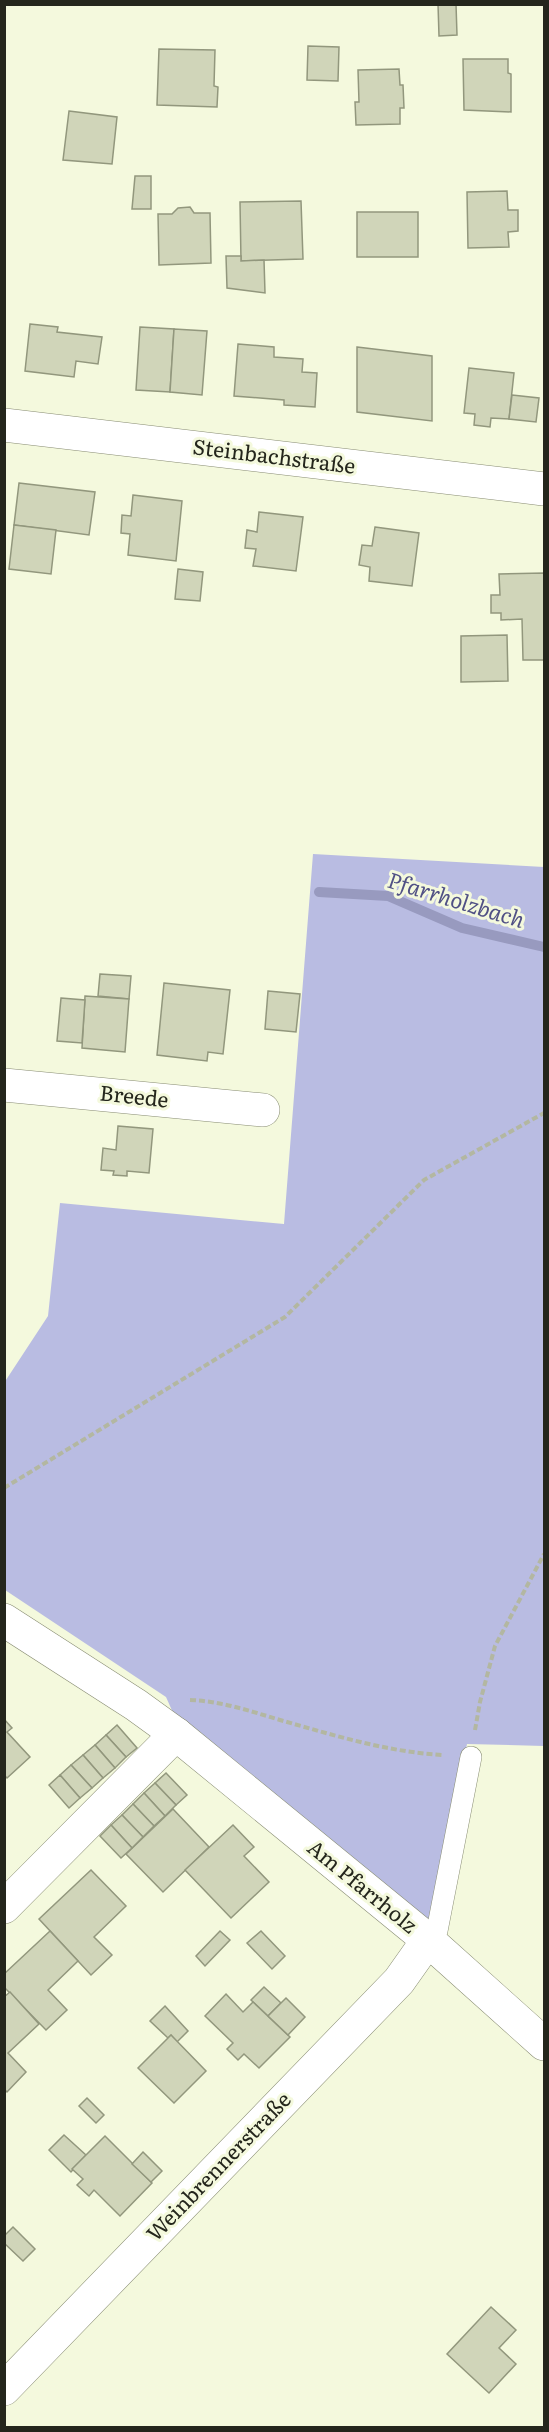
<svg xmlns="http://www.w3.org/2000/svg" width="549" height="2432" font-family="Literata,serif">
	<rect width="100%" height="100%" fill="#f4f9dd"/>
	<path fill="#b9bce2" d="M 313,854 L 544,867 L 544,1746 L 467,1744 L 432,1928 L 178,1724 L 166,1697 L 5,1590 L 4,1383 L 48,1316 L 60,1203 L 284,1224 Z"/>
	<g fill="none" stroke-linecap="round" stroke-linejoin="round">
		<path stroke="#989abf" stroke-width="10" d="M 319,892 L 388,896 L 462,928 L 544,947"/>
	</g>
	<g fill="#d0d5b9" stroke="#92977d" stroke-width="1.5">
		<path d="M 438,4 L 456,4 L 457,35 L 439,36 Z"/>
		<path d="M 308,46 L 339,47 L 338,81 L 307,80 Z"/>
		<path d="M 159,49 L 215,50 L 214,86 L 218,87 L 217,107 L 157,105 Z"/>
		<path d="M 463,59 L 508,59 L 508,73 L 511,74 L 511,112 L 464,110 Z"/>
		<path d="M 399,69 L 400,85 L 403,85 L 404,108 L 400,108 L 400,124 L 356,125 L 355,102 L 359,102 L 358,70 Z"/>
		<path d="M 69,111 L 117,117 L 112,164 L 63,160 Z"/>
		<path d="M 135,176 L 151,176 L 151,209 L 132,209 Z"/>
		<path d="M 507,191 L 508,210 L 518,210 L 518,231 L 508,232 L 509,247 L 468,248 L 467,192 Z"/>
		<path d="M 301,201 L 303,259 L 241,261 L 240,202 Z"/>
		<path d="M 190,207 L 194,213 L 210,213 L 211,263 L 159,265 L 158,214 L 172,214 L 178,208 Z"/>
		<rect x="357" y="212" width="61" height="45"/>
		<path d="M 226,256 L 241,256 L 241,261 L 264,260 L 265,293 L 227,288 Z"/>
		<path d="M 30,324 L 58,327 L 57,332 L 102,337 L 98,364 L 76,361 L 74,377 L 25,371 Z"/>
		<path d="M 140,327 L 174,329 L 170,392 L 136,390 Z"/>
		<path d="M 174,329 L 207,331 L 202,395 L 170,392 Z"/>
		<path d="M 238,344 L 274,347 L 274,357 L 303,359 L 302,372 L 317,373 L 315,407 L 284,405 L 284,400 L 234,396 Z"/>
		<path d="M 357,347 L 432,356 L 432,421 L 357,412 Z"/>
		<path d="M 469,368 L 514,373 L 509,419 L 491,418 L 490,427 L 474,425 L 475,414 L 464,413 Z"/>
		<path d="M 512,395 L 539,398 L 536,422 L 509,419 Z"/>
		<path d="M 19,483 L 95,492 L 89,535 L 14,525 Z"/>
		<path d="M 133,495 L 182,501 L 176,561 L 128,555 L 130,534 L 121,533 L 122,515 L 131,516 Z"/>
		<path d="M 259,512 L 303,517 L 296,571 L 253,566 L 256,549 L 245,548 L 247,530 L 257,532 Z"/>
		<path d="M 14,525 L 56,530 L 51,574 L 9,569 Z"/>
		<path d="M 375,527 L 419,533 L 412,586 L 369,581 L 370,567 L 359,565 L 362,545 L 372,546 Z"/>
		<path d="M 178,569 L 203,572 L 200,601 L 175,599 Z"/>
		<path d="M 544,573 L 544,660 L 523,660 L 522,619 L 501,620 L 501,613 L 491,613 L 491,595 L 500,595 L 499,574 Z"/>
		<path d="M 507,635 L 508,681 L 461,682 L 461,636 Z"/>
		<path d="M 100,974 L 131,976 L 129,999 L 98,996 Z"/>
		<path d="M 164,983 L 230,990 L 223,1054 L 208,1052 L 207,1061 L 157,1055 Z"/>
		<path d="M 268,991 L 300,994 L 296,1032 L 265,1029 Z"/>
		<path d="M 85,996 L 129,999 L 125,1052 L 82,1048 Z"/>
		<path d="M 61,998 L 85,1000 L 82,1043 L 57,1041 Z"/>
		<path d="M 118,1126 L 153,1129 L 149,1173 L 127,1171 L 127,1176 L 113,1175 L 114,1171 L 101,1170 L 103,1148 L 116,1150 Z"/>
		<path d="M 4,1719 L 12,1728 L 7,1732 L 30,1757 L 7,1778 L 4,1775 Z"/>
		<path d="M 117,1725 L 137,1748 L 126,1757 L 106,1735 Z"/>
		<path d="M 106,1735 L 126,1757 L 115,1768 L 95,1745 Z"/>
		<path d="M 95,1745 L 115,1768 L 103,1778 L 83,1755 Z"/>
		<path d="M 83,1755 L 103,1778 L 92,1788 L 71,1765 Z"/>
		<path d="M 71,1765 L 92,1788 L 80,1798 L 60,1775 Z"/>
		<path d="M 166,1773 L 187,1795 L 176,1805 L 155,1783 Z"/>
		<path d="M 60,1775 L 80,1798 L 69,1808 L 49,1785 Z"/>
		<path d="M 155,1783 L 176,1805 L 165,1816 L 144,1793 Z"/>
		<path d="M 144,1793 L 165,1816 L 154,1826 L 133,1804 Z"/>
		<path d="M 133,1804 L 154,1826 L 143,1837 L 122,1815 Z"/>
		<path d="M 173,1809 L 209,1847 L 163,1892 L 126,1854 Z"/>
		<path d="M 122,1815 L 143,1837 L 132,1848 L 111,1825 Z"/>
		<path d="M 111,1825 L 132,1848 L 121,1858 L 100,1836 Z"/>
		<path d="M 233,1825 L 254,1847 L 244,1856 L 269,1882 L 231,1918 L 185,1870 Z"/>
		<path d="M 91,1870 L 126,1906 L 94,1937 L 112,1955 L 91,1975 L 39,1919 Z"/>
		<path d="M 50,1931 L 78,1961 L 48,1990 L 67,2010 L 46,2030 L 4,1987 L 4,1974 Z"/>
		<path d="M 220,1931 L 230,1940 L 205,1966 L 196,1956 Z"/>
		<path d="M 261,1931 L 285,1956 L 272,1969 L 247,1943 Z"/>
		<path d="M 264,1987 L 281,2003 L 268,2016 L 251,2000 Z"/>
		<path d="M 10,1992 L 39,2024 L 8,2053 L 26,2072 L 7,2092 L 4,2089 L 4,1997 Z"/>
		<path d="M 226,1994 L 243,2012 L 253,2002 L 290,2037 L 259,2068 L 244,2054 L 238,2060 L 227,2049 L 233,2043 L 205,2016 Z"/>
		<path d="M 286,1998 L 305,2017 L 288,2035 L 268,2016 Z"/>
		<path d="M 165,2006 L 188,2031 L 177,2042 L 171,2035 L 168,2038 L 150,2021 Z"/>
		<path d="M 171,2035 L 206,2071 L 174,2103 L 138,2068 Z"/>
		<path d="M 87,2098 L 104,2115 L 96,2123 L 79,2106 Z"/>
		<path d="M 64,2135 L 86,2155 L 71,2172 L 49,2150 Z"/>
		<path d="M 105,2136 L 152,2183 L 120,2216 L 94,2190 L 89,2196 L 77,2185 L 83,2179 L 72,2169 Z"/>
		<path d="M 143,2152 L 162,2171 L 151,2182 L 132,2164 Z"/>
		<path d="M 13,2227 L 35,2249 L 23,2261 L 4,2243 L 4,2236 Z"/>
		<path d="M 491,2307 L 516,2330 L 499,2348 L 516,2364 L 489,2393 L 447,2354 Z"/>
	</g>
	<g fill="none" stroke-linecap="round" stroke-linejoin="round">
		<g stroke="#888c73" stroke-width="22">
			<path id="lane" d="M 428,1940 L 437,1931 L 471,1757"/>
		</g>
		<g stroke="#888c73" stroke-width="34">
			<g id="street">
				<path d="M 4,425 L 544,489"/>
				<path d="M 4,1085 L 263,1110"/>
				<path d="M 4,1620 L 136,1705 L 176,1734 L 428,1940 L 544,2044"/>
				<path d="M 4,1907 L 176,1734"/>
				<path d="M 4,2389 L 399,1981 L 428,1940"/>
			</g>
		</g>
		<g stroke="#b3b7a1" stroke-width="4" stroke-dasharray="6 3" stroke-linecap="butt">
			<path d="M 4,1488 L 285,1317 L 424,1180 L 544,1113"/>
			<path d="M 190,1700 C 221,1701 250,1711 280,1720 C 333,1735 387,1752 443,1755"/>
			<path d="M 475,1730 L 480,1702 L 495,1646 L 544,1554"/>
		</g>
		<use href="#lane" stroke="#fff" stroke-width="21"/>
		<use href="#street" stroke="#fff" stroke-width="33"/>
	</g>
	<g text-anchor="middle" stroke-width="6" stroke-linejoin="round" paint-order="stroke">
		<g font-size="21" fill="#24261c" stroke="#f4f9dd">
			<text transform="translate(274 457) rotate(7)" y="7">Steinbachstraße</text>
			<text transform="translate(134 1097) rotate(6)" y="7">Breede</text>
			<text transform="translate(362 1887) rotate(39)" y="7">Am Pfarrholz</text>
			<text transform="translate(219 2167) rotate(-46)" y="7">Weinbrennerstraße</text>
		</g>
		<g font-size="22" font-style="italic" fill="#515185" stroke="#f4f9dd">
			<text transform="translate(456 900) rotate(17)" y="8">Pfarrholzbach</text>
		</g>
	</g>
	<rect width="549" height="2432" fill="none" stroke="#24261c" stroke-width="12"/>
</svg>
